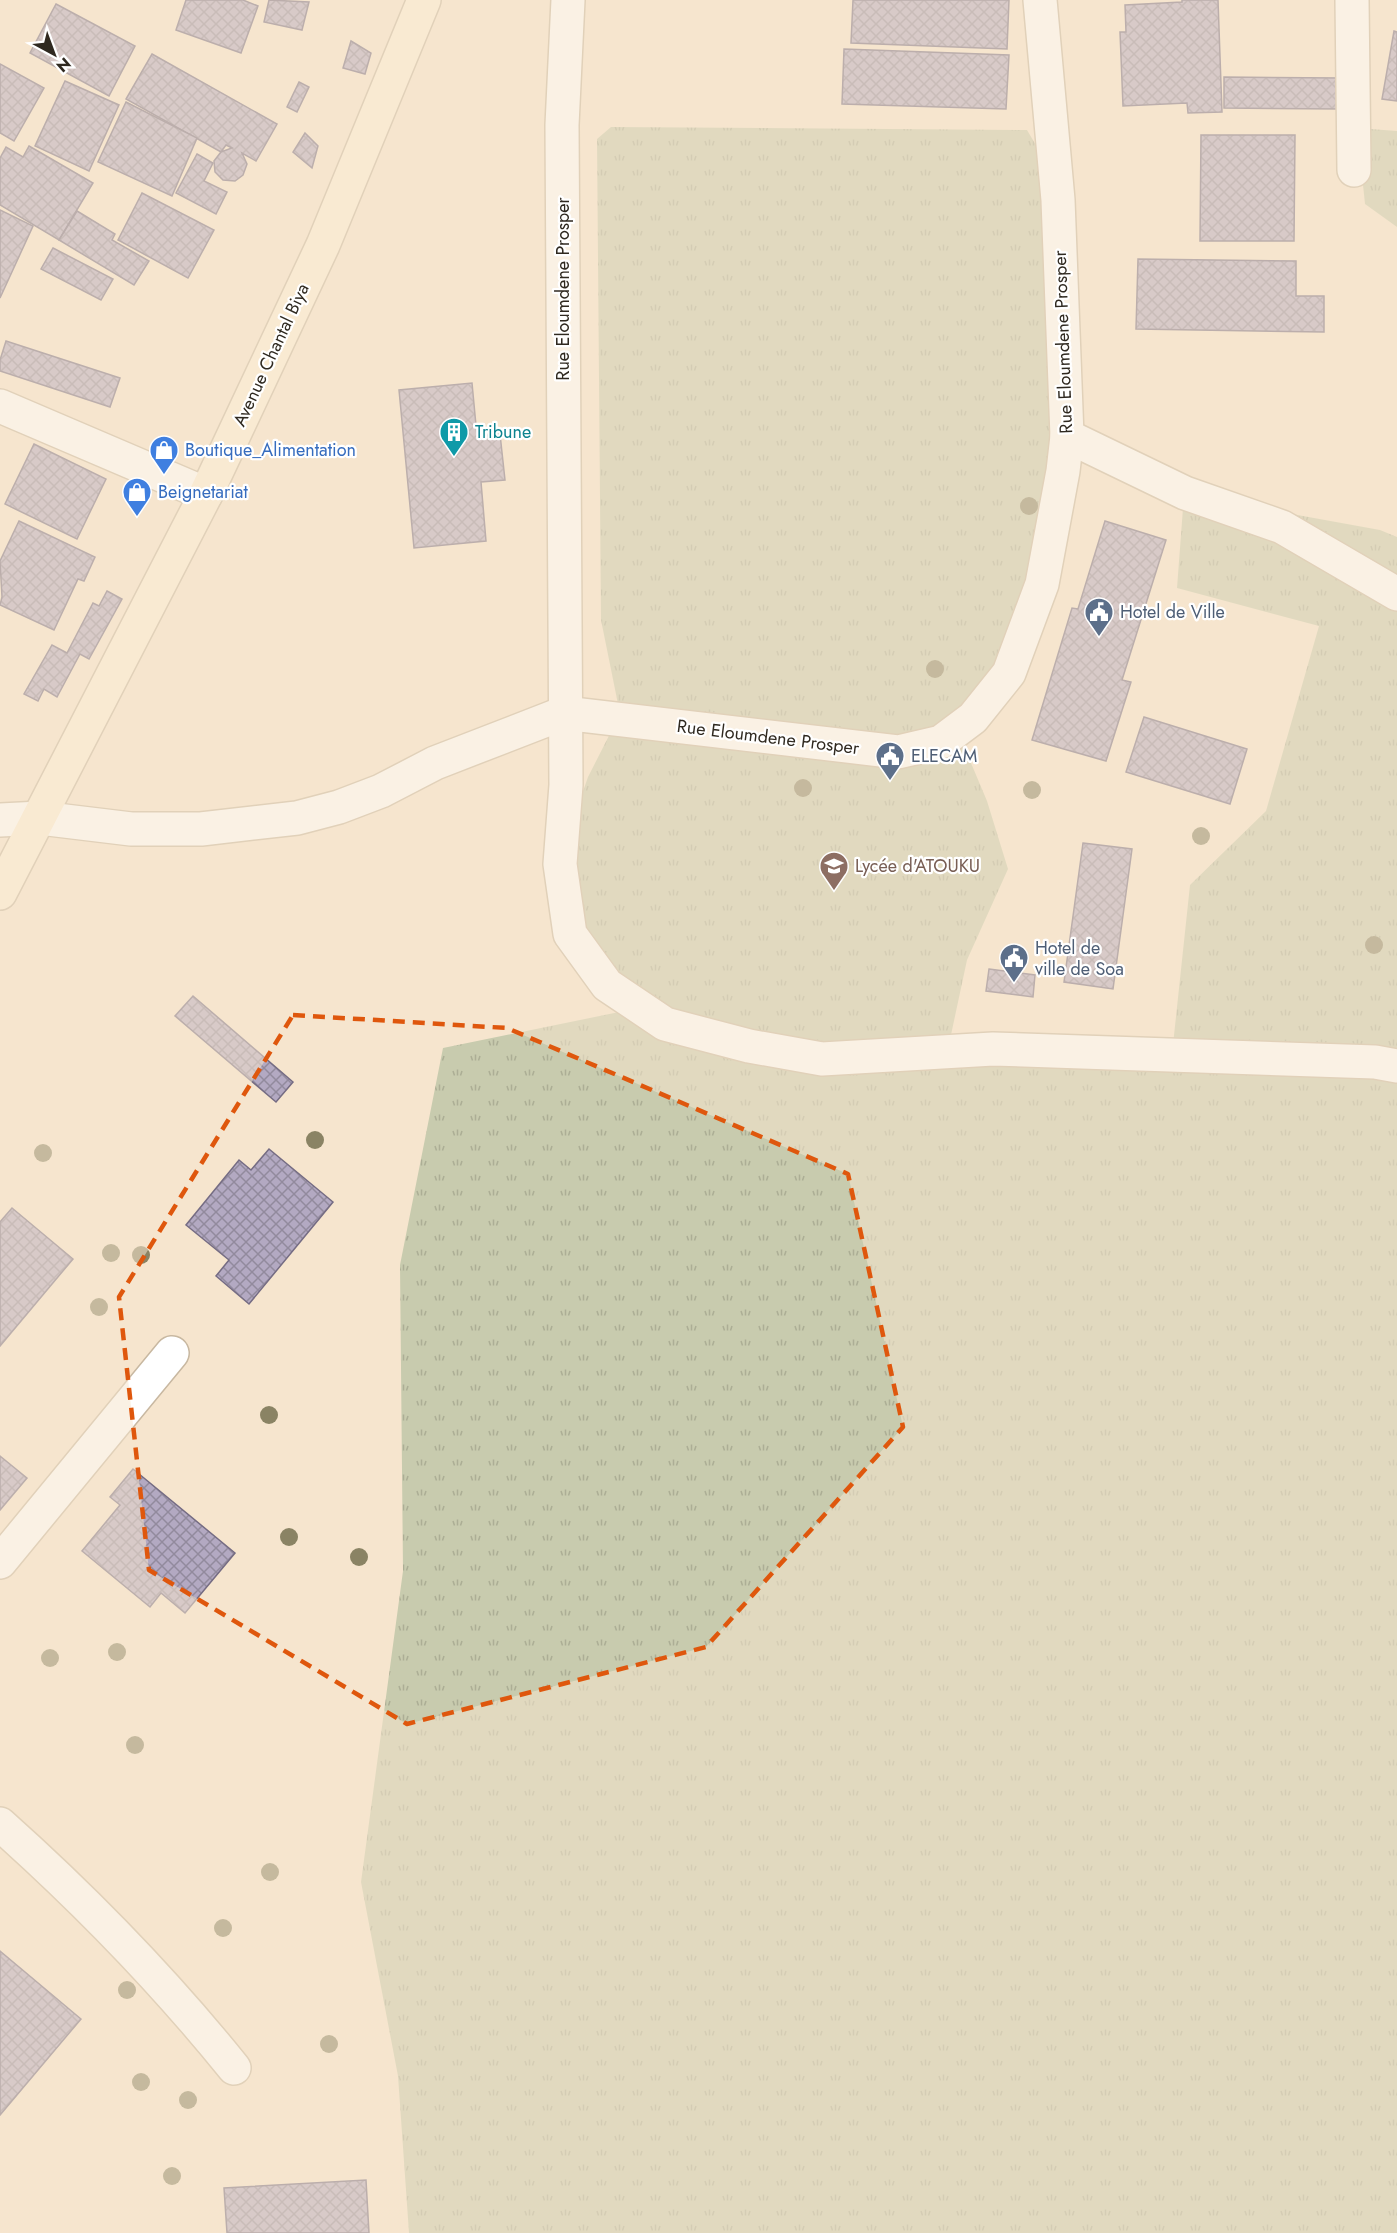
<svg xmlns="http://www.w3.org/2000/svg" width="1397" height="2233" font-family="Jost,sans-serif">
	<defs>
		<pattern id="grass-tufts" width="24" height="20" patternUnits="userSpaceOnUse" patternTransform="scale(1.5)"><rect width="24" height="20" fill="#c8cbae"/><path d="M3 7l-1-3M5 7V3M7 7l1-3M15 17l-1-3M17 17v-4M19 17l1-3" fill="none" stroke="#acae95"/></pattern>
		<pattern id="building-cross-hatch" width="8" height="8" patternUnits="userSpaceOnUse" patternTransform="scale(1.5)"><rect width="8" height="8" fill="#b3a9c2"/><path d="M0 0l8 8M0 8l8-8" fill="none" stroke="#928a9d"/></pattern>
	</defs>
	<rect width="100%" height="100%" fill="#f6e5ce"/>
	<g fill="url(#grass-tufts)">
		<path d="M 611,127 L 1027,130 L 1066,196 L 1076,459 L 963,744 L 987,801 L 1008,869 L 967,960 L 948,1049 L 1172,1054 L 1190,885 L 1266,811 L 1319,626 L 1177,588 L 1183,508 L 1243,505 L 1380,530 L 1397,537 L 1397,2233 L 409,2233 L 398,2076 L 361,1882 L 403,1571 L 400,1265 L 443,1048 L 624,1011 L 576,955 L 562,852 L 588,777 L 620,714 L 601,620 L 597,139 Z"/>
		<path d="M 1357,128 L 1397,131 L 1397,227 L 1365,204 Z"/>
	</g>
	<g fill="url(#building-cross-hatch)" stroke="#756c83" stroke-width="1.5">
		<path d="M 186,0 L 243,0 L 258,6 L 241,53 L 176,30 Z"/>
		<path d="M 269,0 L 309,2 L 302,30 L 264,22 Z"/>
		<path d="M 853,0 L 1009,0 L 1007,49 L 851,43 Z"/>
		<path d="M 1182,0 L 1218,0 L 1222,112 L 1188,113 L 1187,103 L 1123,106 L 1120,32 L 1126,32 L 1125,5 L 1182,2 Z"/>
		<path d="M 56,4 L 135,46 L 109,96 L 30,53 Z"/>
		<path d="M 1394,31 L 1397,32 L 1397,101 L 1382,99 Z"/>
		<path d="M 351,41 L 371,53 L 365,74 L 343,68 Z"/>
		<path d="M 844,49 L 1009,55 L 1006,109 L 842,104 Z"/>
		<path d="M 152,54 L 277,124 L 256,161 L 242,153 L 247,164 L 243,175 L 235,181 L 223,180 L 215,172 L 214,161 L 221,152 L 232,148 L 226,145 L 221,152 L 126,99 Z"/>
		<path d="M 0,64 L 44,88 L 14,141 L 0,133 Z"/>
		<path d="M 1224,77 L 1342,78 L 1341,109 L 1224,108 Z"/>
		<path d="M 65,81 L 119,105 L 89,171 L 35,146 Z"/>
		<path d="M 299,82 L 309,87 L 297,112 L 287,107 Z"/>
		<path d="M 126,102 L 197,138 L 172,196 L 98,162 Z"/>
		<path d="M 305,133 L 318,146 L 312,168 L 293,152 Z"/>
		<path d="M 1201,135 L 1295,135 L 1294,241 L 1200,241 Z"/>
		<path d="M 29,146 L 93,183 L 59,240 L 0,205 L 0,158 L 6,147 L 23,157 Z"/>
		<path d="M 197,154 L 213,163 L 204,181 L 227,192 L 216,214 L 176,193 Z"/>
		<path d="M 142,193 L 214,230 L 188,278 L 118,240 Z"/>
		<path d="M 0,210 L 33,226 L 0,298 Z"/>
		<path d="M 77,211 L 115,234 L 112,240 L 149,261 L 134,285 L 59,240 Z"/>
		<path d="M 53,248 L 113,279 L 101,300 L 41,269 Z"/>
		<path d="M 1138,259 L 1296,261 L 1296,296 L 1324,296 L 1324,332 L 1136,329 Z"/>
		<path d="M 6,341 L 120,378 L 110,407 L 0,371 L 0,360 Z"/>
		<path d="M 472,383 L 477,436 L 500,434 L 505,480 L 481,482 L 486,541 L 414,548 L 399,390 Z"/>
		<path d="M 34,444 L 106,479 L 77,539 L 5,504 Z"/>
		<path d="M 19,521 L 95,557 L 84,581 L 78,579 L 54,630 L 0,605 L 2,597 L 0,561 Z"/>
		<path d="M 1105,521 L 1166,540 L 1122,680 L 1131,682 L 1106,761 L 1032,740 L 1072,608 L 1078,609 Z"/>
		<path d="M 107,591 L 122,599 L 89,659 L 80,654 L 57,697 L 44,689 L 38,701 L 24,694 L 52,645 L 67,653 L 93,603 L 99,606 Z"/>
		<path d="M 1144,717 L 1247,749 L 1230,804 L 1126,772 Z"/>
		<path d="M 1083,843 L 1132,849 L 1113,989 L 1064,982 Z"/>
		<path d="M 989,969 L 1035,975 L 1033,997 L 986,991 Z"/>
		<path d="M 193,996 L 293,1082 L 276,1102 L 175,1016 Z"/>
		<path d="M 269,1149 L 333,1202 L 249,1304 L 216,1276 L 229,1260 L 186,1225 L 239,1160 L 251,1170 Z"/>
		<path d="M 12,1208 L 73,1259 L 0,1346 L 0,1222 Z"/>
		<path d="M 0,1456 L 27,1478 L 0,1510 Z"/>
		<path d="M 133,1469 L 235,1553 L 185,1613 L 161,1593 L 150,1607 L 82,1551 L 120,1505 L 110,1497 Z"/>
		<path d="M 0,1951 L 81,2019 L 0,2115 Z"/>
		<path d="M 366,2180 L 369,2233 L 227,2233 L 224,2188 Z"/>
	</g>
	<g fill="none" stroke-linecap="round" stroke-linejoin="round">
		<g stroke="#c8b8a1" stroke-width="36">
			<g id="minor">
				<path d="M 568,0 L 562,125 L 566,785 L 560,864 L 570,934 L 607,985 L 665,1024 L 749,1046 L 822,1059 L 993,1049 L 1375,1062 L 1397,1066"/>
				<path d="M 1352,0 L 1354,170"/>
				<path d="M 0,406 L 206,494"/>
				<path d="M 1067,436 L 1185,493 L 1282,527 L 1397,594"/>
				<path d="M 0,820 L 40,818 L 131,829 L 201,829 L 297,818 L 339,807 L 381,791 L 435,763 L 564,713 L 898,752 L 941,742 L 973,718 L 1009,673 L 1042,584 L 1063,471 L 1067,436 L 1058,200 L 1040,0"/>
				<path d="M 0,1562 L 172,1353"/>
				<path d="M 0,1824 C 84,1899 163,1980 234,2068"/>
			</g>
		</g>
		<g stroke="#c8b8a1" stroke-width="36">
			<path id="secondary" d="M 0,893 L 206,494 L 323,245 L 424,0"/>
		</g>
		<use href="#minor" stroke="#fff" stroke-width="33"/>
		<use href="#secondary" stroke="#fdefd8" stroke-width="33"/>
	</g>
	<g fill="#8a8364">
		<circle cx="1029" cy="506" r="9"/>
		<circle cx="935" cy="669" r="9"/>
		<circle cx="803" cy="788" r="9"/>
		<circle cx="1032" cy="790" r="9"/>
		<circle cx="1201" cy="836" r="9"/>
		<circle cx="1374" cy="945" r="9"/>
		<circle cx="315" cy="1140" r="9"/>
		<circle cx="43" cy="1153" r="9"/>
		<circle cx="111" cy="1253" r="9"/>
		<circle cx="141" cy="1255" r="9"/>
		<circle cx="99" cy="1307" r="9"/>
		<circle cx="269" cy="1415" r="9"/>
		<circle cx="289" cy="1537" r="9"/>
		<circle cx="359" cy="1557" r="9"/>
		<circle cx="117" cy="1652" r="9"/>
		<circle cx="50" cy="1658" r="9"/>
		<circle cx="135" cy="1745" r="9"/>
		<circle cx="270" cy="1872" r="9"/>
		<circle cx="223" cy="1928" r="9"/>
		<circle cx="127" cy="1990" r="9"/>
		<circle cx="329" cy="2044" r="9"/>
		<circle cx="141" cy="2082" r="9"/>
		<circle cx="188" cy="2100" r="9"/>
		<circle cx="172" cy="2176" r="9"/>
	</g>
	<path d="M0 0H1397V2233H0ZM 293,1015 L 507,1028 L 848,1174 L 903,1427 L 706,1647 L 407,1724 L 149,1570 L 119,1297 Z" fill="#f6e5ce" fill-opacity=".55" fill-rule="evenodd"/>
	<path fill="none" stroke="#df570d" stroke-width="4.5" stroke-dasharray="12 8" stroke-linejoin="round" d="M 293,1015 L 507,1028 L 848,1174 L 903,1427 L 706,1647 L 407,1724 L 149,1570 L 119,1297 Z"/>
	<defs>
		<g id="building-pin" transform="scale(1.5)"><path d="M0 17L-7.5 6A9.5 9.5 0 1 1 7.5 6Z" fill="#0f9aa8" stroke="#fff"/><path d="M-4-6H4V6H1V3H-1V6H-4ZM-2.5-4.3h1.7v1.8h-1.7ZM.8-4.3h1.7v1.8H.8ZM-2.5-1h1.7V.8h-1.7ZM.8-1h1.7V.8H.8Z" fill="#fff"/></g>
		<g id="shop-pin" transform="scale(1.5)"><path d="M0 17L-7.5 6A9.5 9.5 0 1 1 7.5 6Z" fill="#3f7fe0" stroke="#fff"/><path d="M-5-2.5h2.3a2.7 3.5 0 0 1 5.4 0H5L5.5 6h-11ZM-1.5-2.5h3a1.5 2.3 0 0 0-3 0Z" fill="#fff"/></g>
		<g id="civic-pin" transform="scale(1.5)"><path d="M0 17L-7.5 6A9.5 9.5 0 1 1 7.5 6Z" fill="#5c6f8a" stroke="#fff"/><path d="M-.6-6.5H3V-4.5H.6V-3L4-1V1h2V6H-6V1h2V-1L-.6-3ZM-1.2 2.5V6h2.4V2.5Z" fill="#fff"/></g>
		<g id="school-pin" transform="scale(1.5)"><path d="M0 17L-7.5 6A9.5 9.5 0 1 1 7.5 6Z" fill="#8d6e63" stroke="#fff"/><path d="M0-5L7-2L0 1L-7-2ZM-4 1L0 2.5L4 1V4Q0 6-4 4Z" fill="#fff"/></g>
	</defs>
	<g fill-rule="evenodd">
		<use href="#building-pin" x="454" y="432"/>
		<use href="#shop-pin" x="164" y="450"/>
		<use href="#shop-pin" x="137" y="492"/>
		<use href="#civic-pin" x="1099" y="612"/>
		<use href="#civic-pin" x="890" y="756"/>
		<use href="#school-pin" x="834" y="866"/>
		<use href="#civic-pin" x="1014" y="958"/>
	</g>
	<g text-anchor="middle" stroke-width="4.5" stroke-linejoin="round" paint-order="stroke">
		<g font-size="18" fill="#2f2920" stroke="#fff">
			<text transform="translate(563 289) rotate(-90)" y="6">Rue Eloumdene Prosper</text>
			<text transform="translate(1063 342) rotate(-92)" y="6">Rue Eloumdene Prosper</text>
			<text transform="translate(271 355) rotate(-65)" y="6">Avenue Chantal Biya</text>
			<text transform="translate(768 737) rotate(7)" y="6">Rue Eloumdene Prosper</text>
		</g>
		<g font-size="18" fill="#0d838f" stroke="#fff" text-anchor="start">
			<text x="475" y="438">Tribune</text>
		</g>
		<g font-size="18" fill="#366cbe" stroke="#fff" text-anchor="start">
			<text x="185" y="456">Boutique_Alimentation</text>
			<text x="158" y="498">Beignetariat</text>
		</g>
		<g font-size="18" fill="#4e5e75" stroke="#fff" text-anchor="start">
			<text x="1120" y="618">Hotel de Ville</text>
			<text x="911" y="762">ELECAM</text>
			<text x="1035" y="954">Hotel de<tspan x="1035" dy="21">ville de Soa</tspan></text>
		</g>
		<g font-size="18" fill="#785e54" stroke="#fff" text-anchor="start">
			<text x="855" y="872">Lycée d'ATOUKU</text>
		</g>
	</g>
	<g transform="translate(54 54) rotate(139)" stroke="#ffffff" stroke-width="4.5" paint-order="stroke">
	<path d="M0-4.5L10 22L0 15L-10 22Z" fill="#2f2920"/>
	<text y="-9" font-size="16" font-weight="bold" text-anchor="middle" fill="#2f2920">N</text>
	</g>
</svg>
